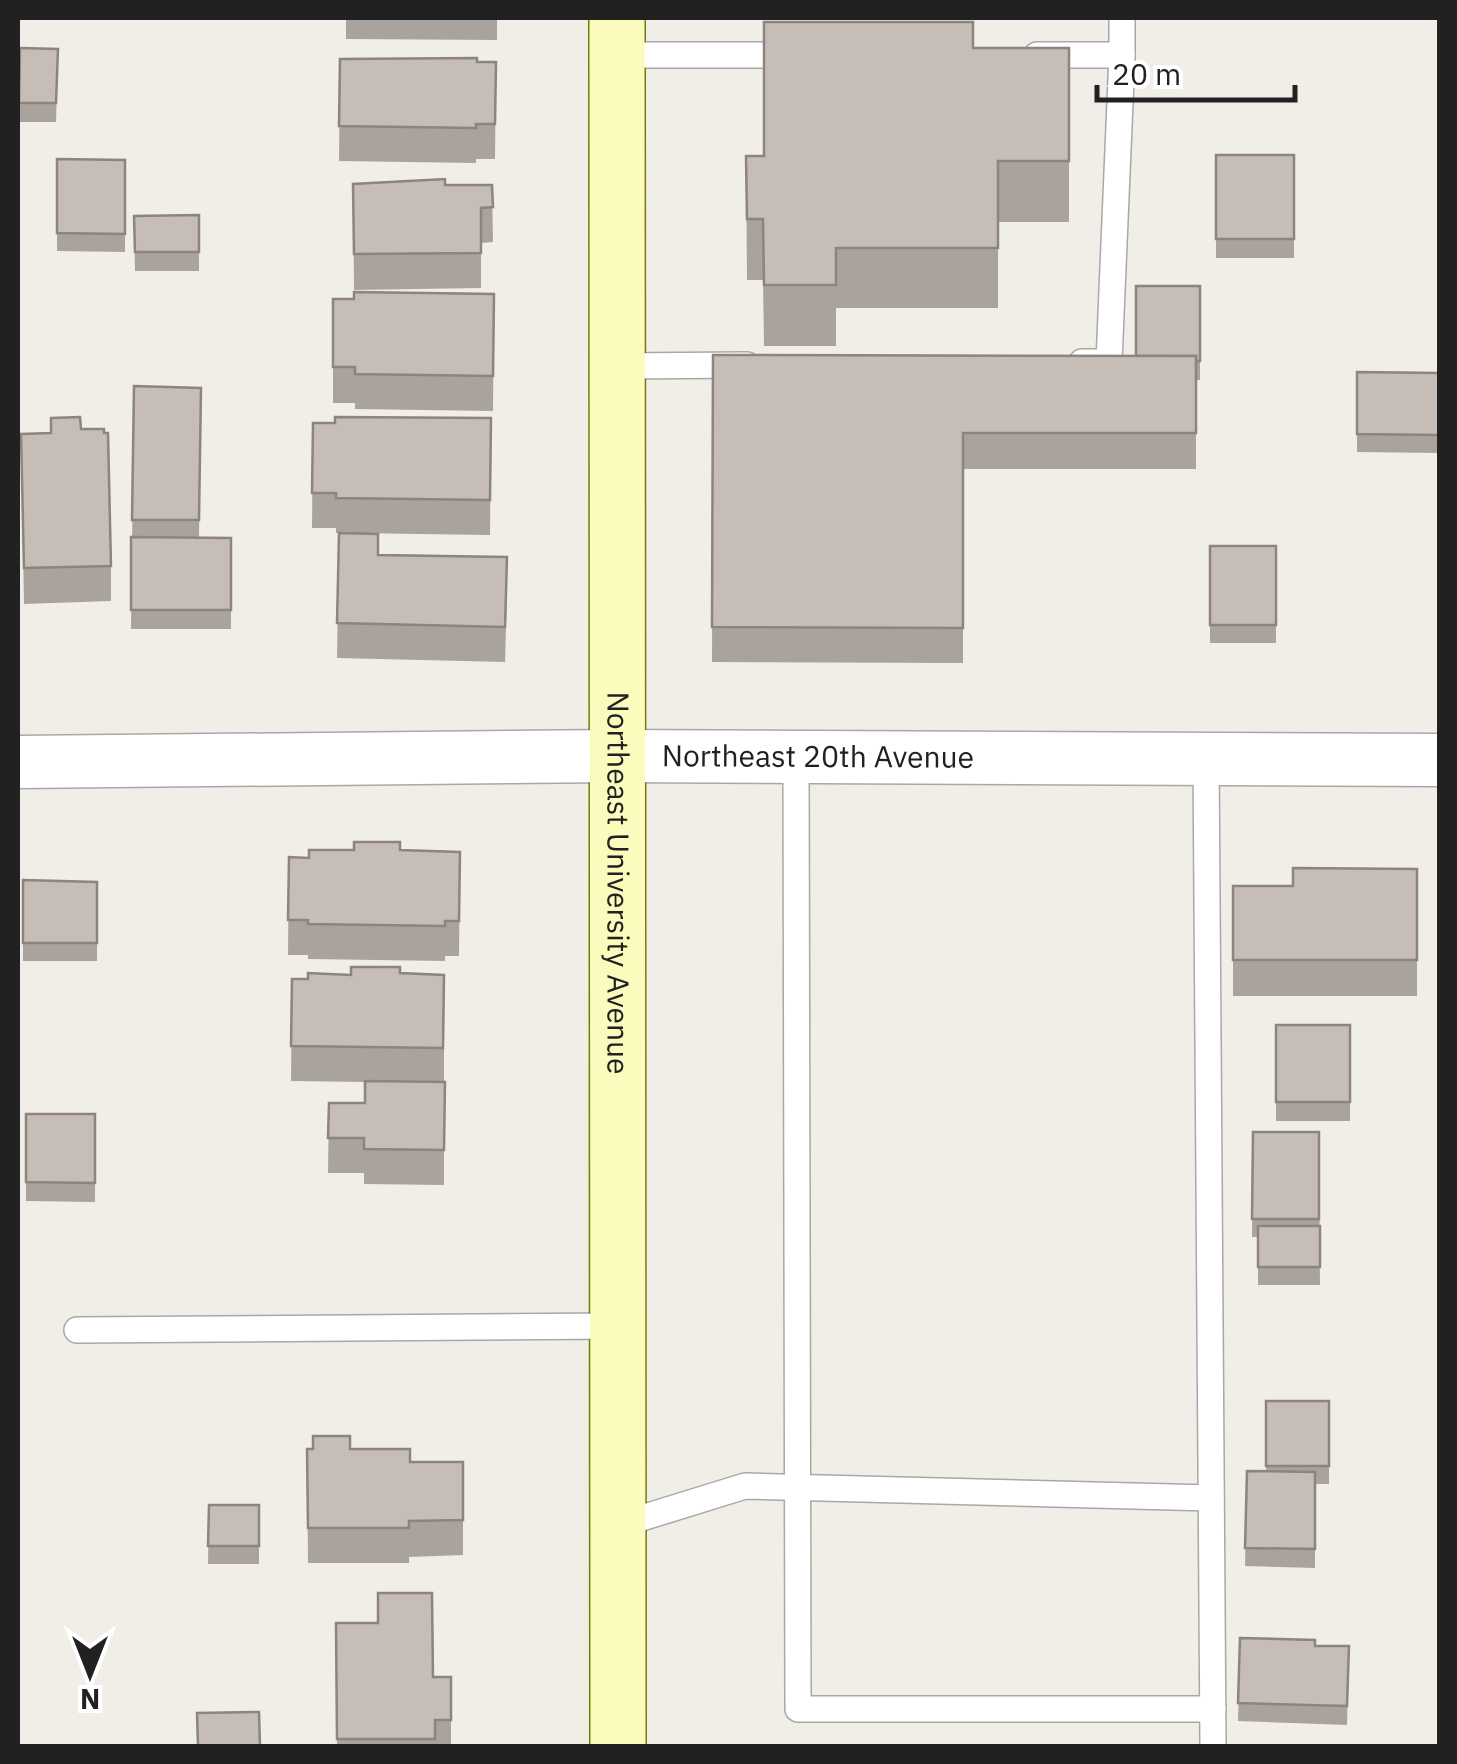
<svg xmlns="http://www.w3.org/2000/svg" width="1457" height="1764" font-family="'IBM Plex Sans',sans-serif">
	<rect width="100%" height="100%" fill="#f1eee7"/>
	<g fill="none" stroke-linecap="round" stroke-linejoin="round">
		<g stroke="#a8a8a8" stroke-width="28">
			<g id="lane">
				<path d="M 617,55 L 797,55"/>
				<path d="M 1037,55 L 1122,55 L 1122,18"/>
				<path d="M 1082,362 L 1109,362 L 1122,55"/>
				<path d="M 618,366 L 747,365"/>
				<path d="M 796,756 L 798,1709 L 1213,1709"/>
				<path d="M 1206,758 L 1213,1746"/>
				<path d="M 77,1330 L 618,1326"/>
				<path d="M 619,1525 L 745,1486 L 1211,1498"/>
			</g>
		</g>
		<g stroke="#a8a8a8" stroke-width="55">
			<g id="street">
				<path id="s1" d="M 18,762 L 616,756 L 1440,760"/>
			</g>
		</g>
		<g stroke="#757c03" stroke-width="58">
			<g id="secondary">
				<path id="s2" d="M 617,18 L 618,1746"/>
			</g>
		</g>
		<use href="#lane" stroke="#fff" stroke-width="25"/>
		<use href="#street" stroke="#fff" stroke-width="52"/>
		<use href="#secondary" stroke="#fafbbc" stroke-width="55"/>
	</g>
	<g fill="#aaa39d">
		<path d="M 346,18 L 497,18 L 497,40 L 346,39 Z"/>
		<path d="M 20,48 L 58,49 L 56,122 L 19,122 Z"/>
		<path d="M 973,48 L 1069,48 L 1069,222 L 998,222 L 998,308 L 836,308 L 836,346 L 764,346 L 763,280 L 747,280 L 746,156 L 764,156 Z"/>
		<path d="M 340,59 L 496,62 L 495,159 L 476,159 L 476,163 L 339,161 Z"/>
		<rect x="1216" y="155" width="78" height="103"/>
		<path d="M 57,159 L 125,160 L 125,252 L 57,251 Z"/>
		<path d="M 353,184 L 492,185 L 493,242 L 481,243 L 481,288 L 354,290 Z"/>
		<path d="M 199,215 L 199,271 L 135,271 L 134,216 Z"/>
		<path d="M 1200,286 L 1200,380 L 1196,380 L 1196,469 L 963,469 L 963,663 L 712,662 L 713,355 L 1136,356 Z"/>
		<path d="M 494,294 L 493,411 L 355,409 L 355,403 L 333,403 L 333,299 Z"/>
		<path d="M 1357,372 L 1440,373 L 1439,453 L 1357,452 Z"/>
		<path d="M 134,386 L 201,388 L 199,538 L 231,538 L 231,629 L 131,629 Z"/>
		<path d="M 491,418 L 490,535 L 349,533 L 378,555 L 507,593 L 505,662 L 337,658 L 339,533 L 336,533 L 336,528 L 312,528 L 313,423 Z"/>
		<path d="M 81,429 L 111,566 L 111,601 L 24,604 L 21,434 L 51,433 Z"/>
		<rect x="1210" y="546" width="66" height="97"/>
		<path d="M 400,850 L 460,852 L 459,956 L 445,956 L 445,961 L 308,959 L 308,955 L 288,955 L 289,857 L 309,858 Z"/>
		<path d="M 1417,869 L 1417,996 L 1233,996 L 1233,886 L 1293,886 Z"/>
		<path d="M 23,880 L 97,882 L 97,961 L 23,961 Z"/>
		<path d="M 400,973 L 444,975 L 444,1185 L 364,1184 L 364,1173 L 328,1173 L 329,1103 L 365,1103 L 365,1082 L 291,1081 L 292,979 L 351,975 Z"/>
		<rect x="1276" y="1025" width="74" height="96"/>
		<path d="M 26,1114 L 95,1114 L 95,1202 L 26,1201 Z"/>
		<path d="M 1253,1132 L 1319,1132 L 1320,1285 L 1258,1285 L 1258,1237 L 1252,1237 Z"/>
		<path d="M 1266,1401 L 1329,1401 L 1329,1484 L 1315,1484 L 1315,1568 L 1245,1566 L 1247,1471 L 1266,1471 Z"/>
		<path d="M 307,1449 L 350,1449 L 410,1462 L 463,1462 L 463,1555 L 409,1557 L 409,1563 L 308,1563 Z"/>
		<path d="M 209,1505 L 259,1505 L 259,1564 L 208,1564 Z"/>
		<path d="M 336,1623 L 433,1677 L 451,1677 L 451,1746 L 337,1746 Z"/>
		<path d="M 1240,1638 L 1315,1646 L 1349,1646 L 1347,1725 L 1238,1721 Z"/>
	</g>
	<g fill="#c6bdb6" stroke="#8b847f" stroke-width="2.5">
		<path d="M 764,22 L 973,22 L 973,48 L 1069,48 L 1069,161 L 998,161 L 998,248 L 836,248 L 836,285 L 764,285 L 763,219 L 747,219 L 746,156 L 764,156 Z"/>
		<path d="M 20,48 L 58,49 L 56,103 L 19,103 Z"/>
		<path d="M 477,58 L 477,62 L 496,62 L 495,124 L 476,124 L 476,128 L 339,126 L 340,59 Z"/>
		<rect x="1216" y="155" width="78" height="84"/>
		<path d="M 57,159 L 125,160 L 125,234 L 57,233 Z"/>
		<path d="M 445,179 L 445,185 L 492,185 L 493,207 L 481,208 L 481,253 L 354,254 L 353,184 Z"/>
		<path d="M 199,215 L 199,252 L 135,252 L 134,216 Z"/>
		<path d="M 1136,286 L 1200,286 L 1200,361 L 1196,361 L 1196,356 L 1136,356 Z"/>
		<path d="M 354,292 L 494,294 L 493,376 L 355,374 L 355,367 L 333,367 L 333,299 L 354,299 Z"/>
		<path d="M 713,355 L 1196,356 L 1196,433 L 963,433 L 963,628 L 712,627 Z"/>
		<path d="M 1357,372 L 1440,373 L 1439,435 L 1357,434 Z"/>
		<path d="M 134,386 L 201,388 L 199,520 L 132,520 Z"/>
		<path d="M 80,417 L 81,429 L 104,429 L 104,433 L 108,433 L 111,566 L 24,568 L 21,434 L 51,433 L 51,418 Z"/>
		<path d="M 335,417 L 491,418 L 490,500 L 336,498 L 336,493 L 312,493 L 313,423 L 335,423 Z"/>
		<path d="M 339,533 L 378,534 L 378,555 L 507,557 L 505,627 L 337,623 Z"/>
		<path d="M 131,537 L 231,538 L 231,610 L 131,610 Z"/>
		<rect x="1210" y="546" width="66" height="79"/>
		<path d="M 354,842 L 400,842 L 400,850 L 460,852 L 459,921 L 445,921 L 445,926 L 308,924 L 308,920 L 288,920 L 289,857 L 309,858 L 309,850 L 354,850 Z"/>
		<path d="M 1293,868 L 1417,869 L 1417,960 L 1233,960 L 1233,886 L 1293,886 Z"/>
		<path d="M 23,880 L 97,882 L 97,943 L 23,943 Z"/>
		<path d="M 351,967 L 400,967 L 400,973 L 444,975 L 443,1048 L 291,1046 L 292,979 L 308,979 L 308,973 L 351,975 Z"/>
		<rect x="1276" y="1025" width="74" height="77"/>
		<path d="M 365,1081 L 445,1082 L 444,1150 L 364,1149 L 364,1138 L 328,1138 L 329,1103 L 365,1103 Z"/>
		<path d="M 26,1114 L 95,1114 L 95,1183 L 26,1182 Z"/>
		<path d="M 1253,1132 L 1319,1132 L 1319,1219 L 1252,1219 Z"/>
		<rect x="1258" y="1226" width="62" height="41"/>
		<rect x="1266" y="1401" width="63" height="65"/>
		<path d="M 313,1436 L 350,1436 L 350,1449 L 410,1449 L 410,1462 L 463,1462 L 463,1520 L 409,1521 L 409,1528 L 308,1528 L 307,1449 L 313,1449 Z"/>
		<path d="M 1247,1471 L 1315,1472 L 1315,1549 L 1245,1548 Z"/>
		<path d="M 209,1505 L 259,1505 L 259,1546 L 208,1546 Z"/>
		<path d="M 378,1593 L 432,1593 L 433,1677 L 451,1677 L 451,1720 L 435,1720 L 435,1739 L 337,1739 L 336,1623 L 378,1623 Z"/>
		<path d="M 1240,1638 L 1315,1640 L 1315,1646 L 1349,1646 L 1347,1706 L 1238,1703 Z"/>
		<path d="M 259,1712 L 260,1746 L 198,1746 L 197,1713 Z"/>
	</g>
	<g text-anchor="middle" stroke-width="8" stroke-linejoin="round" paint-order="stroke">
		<g font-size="30" fill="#212121" stroke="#fff">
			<text dy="10" stroke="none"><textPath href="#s1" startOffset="800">Northeast 20th Avenue</textPath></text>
			<text dy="10" stroke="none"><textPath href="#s2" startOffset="865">Northeast University Avenue</textPath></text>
		</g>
	</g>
	<rect width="1457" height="1764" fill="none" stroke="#212121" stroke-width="40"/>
	<g transform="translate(90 1674) rotate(180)" stroke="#ffffff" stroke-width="8" paint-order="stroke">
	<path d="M0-8L18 38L0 25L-18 38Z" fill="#212121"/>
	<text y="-15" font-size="28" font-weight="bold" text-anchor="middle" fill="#212121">N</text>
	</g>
	<path d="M1097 85v15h198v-15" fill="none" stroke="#212121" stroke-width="5"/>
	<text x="1112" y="85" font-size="30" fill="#212121" stroke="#ffffff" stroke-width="8" paint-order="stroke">20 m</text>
</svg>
